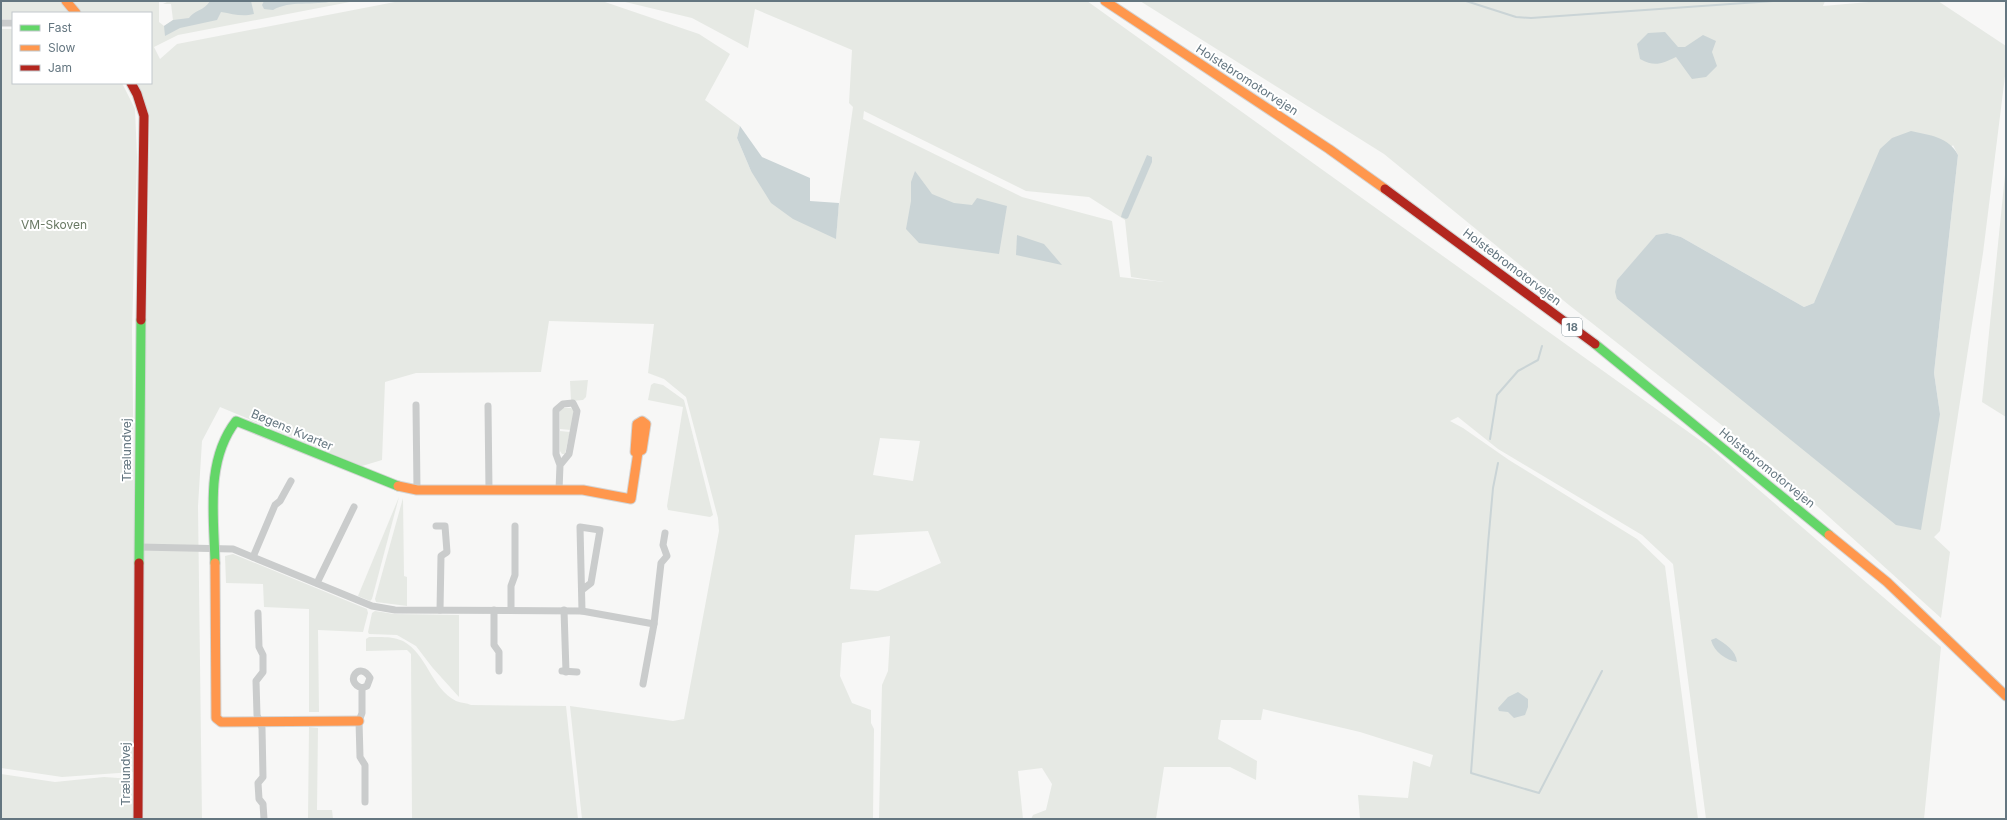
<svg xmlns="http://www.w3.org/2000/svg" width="2007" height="820" font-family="Inter,sans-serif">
	<rect width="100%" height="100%" fill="#f7f7f6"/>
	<g fill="#e6e9e4" fill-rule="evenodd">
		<path d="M 1,1 L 60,1 L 69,12 L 13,13 L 13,19 L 1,19 Z"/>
		<path d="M 72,1 L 159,1 L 159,22 L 164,26 L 173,20 L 171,4 L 163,4 L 169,1 L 355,1 L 178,35 L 154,47 L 160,59 L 177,44 L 400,1 L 602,1 L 699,34 L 730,54 L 705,100 L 740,126 L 737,138 L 751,171 L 836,238 L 838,213 L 853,107 L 849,103 L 852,50 L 755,9 L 748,48 L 692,18 L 621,1 L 1087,1 L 1708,446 L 1941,647 L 1924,819 L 1706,819 L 1673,564 L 1642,535 L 1498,449 L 1458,417 L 1450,421 L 1463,428 L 1509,460 L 1637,539 L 1665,566 L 1698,819 L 1360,819 L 1358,795 L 1408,798 L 1413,761 L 1430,767 L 1433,755 L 1360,732 L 1263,709 L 1261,720 L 1221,720 L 1218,739 L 1257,761 L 1256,780 L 1230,767 L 1164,767 L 1156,819 L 1031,819 L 1033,815 L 1046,810 L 1052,784 L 1042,768 L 1018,771 L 1023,819 L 879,819 L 882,685 L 888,671 L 890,636 L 842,643 L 840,676 L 852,703 L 871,710 L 871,723 L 874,729 L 873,819 L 582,819 L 570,706 L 673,721 L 684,719 L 719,531 L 718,518 L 686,397 L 664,379 L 648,373 L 654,324 L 549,321 L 541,372 L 416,373 L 385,382 L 382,460 L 362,466 L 220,407 L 202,441 L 198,506 L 202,819 L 144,819 L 142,588 L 150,116 L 137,83 L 151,83 L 151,13 L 81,13 ZM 864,111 L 1026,191 L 1089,197 L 1125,220 L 1131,277 L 1164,282 L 1120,277 L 1112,221 L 1022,197 L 863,119 ZM 880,438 L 920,441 L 913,481 L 873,475 ZM 928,531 L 941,563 L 878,591 L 850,589 L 855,535 Z"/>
		<path d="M 1140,1 L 1825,1 L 1823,6 L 1880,1 L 1938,1 L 2006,46 L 2006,68 L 1983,253 L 1940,531 L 1934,537 L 1950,552 L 1941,618 L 1766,460 L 1569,305 L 1384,154 ZM 1953,145 L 1958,155 L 1934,373 L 1940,414 L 1724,384 L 1617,299 L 1617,280 L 1656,236 L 1667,233 L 1681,237 L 1804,307 L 1814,303 Z"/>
		<path d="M 1,29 L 13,29 L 13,83 L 122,83 L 135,109 L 137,157 L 132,331 L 135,572 L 133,772 L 62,777 L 1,768 Z"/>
		<path d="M 2006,165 L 2006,417 L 1982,402 Z"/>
		<path d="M 588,380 L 586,397 L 583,400 L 571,401 L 570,381 Z"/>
		<path d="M 654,383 L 663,385 L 684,400 L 713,515 L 710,517 L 668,510 L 667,506 L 683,407 L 648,400 L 651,385 Z"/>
		<path d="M 563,408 L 571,408 L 574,411 L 571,430 L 560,429 L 560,411 Z"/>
		<path d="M 560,431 L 570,432 L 565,454 L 562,454 L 560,451 Z"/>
		<path d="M 399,497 L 372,599 L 370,601 L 358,596 Z"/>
		<path d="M 403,498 L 404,576 L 407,577 L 407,606 L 376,602 L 375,599 Z"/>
		<path d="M 233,554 L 367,609 L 368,613 L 363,632 L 318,630 L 319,712 L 309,712 L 309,609 L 264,607 L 263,584 L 226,583 L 225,556 Z"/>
		<path d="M 375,611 L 394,614 L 459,615 L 459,697 L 432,667 L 416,646 L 397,635 L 369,634 L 368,632 L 372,613 Z"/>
		<path d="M 369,637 C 380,637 393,636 403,641 C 427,654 431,688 456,701 C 461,703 467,703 471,705 L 566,706 L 578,819 L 412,819 L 411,654 L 407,650 L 366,651 L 366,639 Z"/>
		<path d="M 309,727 L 318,728 L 317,810 L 332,810 L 333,819 L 308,819 Z"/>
		<path d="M 1,774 L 55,782 L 104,777 L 132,779 L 133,819 L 1,819 Z"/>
	</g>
	<g fill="#cad4d6">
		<path d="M 210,1 L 251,1 L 254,14 C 242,17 233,14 221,12 L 217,20 L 180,28 L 165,36 L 164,26 L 173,20 L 189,18 C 194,10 204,11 210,1 Z"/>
		<path d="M 264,1 L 334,1 C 313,6 290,0 273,10 L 264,9 L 262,5 Z"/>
		<path d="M 1665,32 L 1678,47 L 1685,47 L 1703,35 L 1716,41 L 1712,52 L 1717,66 L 1706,77 L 1692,79 L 1676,57 C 1661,64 1655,67 1640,59 L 1637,44 L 1648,33 Z"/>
		<path d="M 740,126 L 762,157 L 810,178 L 810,201 L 839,203 L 836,239 L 793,219 L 771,203 L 751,171 L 737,138 Z"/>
		<path d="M 1911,131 C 1929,135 1949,137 1958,155 L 1934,373 L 1940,414 L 1921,530 L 1896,525 L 1617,299 L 1615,292 L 1617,280 L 1656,235 L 1667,233 L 1681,237 L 1804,307 L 1814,303 L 1880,149 L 1892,138 Z"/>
		<path d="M 1147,155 L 1152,157 L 1152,162 L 1128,218 L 1126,219 L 1121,217 L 1122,213 Z"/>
		<path d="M 915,171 L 932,194 L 954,203 L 972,205 L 977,198 L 1007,206 L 999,254 L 919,243 L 906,229 L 911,201 L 911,182 Z"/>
		<path d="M 1017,235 L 1044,244 L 1062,265 L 1016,255 Z"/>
		<path d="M 1716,638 C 1725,644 1736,650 1737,662 C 1726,660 1714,652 1711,640 Z"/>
		<path d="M 1518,692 L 1528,699 L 1528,707 L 1525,715 L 1514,718 L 1508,712 L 1499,711 L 1498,708 L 1508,697 Z"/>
	</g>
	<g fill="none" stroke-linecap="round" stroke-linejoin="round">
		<g stroke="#cad4d6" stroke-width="2">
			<path d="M 1466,1 L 1516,17 L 1531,18 L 1773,1"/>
			<path d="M 1490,439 L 1497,395 L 1518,371 L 1538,360 L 1542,346"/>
			<path d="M 1498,463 L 1493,488 L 1488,544 L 1471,773 L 1539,793 L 1602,671"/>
		</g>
		<g stroke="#d3d4d4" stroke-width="11">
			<g id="fast">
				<path d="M 1595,344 L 1829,535"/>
				<path d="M 139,563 L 141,320"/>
				<path d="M 215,563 C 214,516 205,461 236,421 L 398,486"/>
			</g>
		</g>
		<g stroke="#d3d4d4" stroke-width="11">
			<g id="slow">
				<path d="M 66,1 L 76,13"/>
				<path d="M 1105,1 L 1329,149 L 1385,189"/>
				<path d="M 398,486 L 417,490 L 583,490 L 631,499 L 638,452 L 642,450 L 646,424 L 642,421 L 637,424 L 635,452 L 638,452"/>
				<path d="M 1829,535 L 1887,582 L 2006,696"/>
				<path d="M 215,563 L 216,718 L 221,722 L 359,721"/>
			</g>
		</g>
		<g stroke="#d3d4d4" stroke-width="11">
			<g id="jam">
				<path d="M 131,83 L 137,94 L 144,116 L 141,320"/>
				<path d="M 1385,189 L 1595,344"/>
				<path d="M 138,819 L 139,563"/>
			</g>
		</g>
		<g stroke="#cacccc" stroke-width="7">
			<path d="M 1,23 L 13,23"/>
			<path d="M 416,405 L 417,490"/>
			<path d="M 488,406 L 489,490"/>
			<path d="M 559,490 L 560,465 L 556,454 L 556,410 L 563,404 L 573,403 L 577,411 L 569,454 L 560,465"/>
			<path d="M 436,526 L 445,526 L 447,552 L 441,556 L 440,610"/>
			<path d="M 139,547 L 233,549 L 372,606 L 395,610 L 582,611 L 654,624 L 661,563 L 667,556 L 663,545 L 665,533"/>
			<path d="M 253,557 L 275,505 L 280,501 L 291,481"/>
			<path d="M 317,583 L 354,507"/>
			<path d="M 494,610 L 494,645 L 499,652 L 499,671"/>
			<path d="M 511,610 L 511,586 L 515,575 L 515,526"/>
			<path d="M 564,610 L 566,672"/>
			<path d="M 582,611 L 580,527 L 600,530 L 591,583 L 582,590"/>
			<path d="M 258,613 L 259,647 L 263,655 L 263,672 L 256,681 L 257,715 L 262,728 L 263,777 L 258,783 L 259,799 L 263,804 L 264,819"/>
			<path d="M 562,671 L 577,672"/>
			<path d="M 643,684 L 654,624"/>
			<path d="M 362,688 C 343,682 360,660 370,678 L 367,686 L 362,688 L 362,713 L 359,721 L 360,757 L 365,765 L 365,802"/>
		</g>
		<use href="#fast" stroke="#63d668" stroke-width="9"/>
		<use href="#slow" stroke="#ff974d" stroke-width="9"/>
		<use href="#jam" stroke="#b3261e" stroke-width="9"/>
	</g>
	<g text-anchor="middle" stroke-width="4" stroke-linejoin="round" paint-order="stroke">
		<rect fill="#fff" stroke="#929fa6" stroke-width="1" x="1562" y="318" width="20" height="18" rx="3"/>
		<g font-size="11" font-weight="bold" fill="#647680">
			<text x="1572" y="331">18</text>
		</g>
		<g font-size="12" fill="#647680" stroke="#fff">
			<text transform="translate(1247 80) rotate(33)" y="4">Holstebromotorvejen</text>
			<text transform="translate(1512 267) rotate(37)" y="4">Holstebromotorvejen</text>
			<text transform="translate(292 430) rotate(23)" y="4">Bøgens Kvarter</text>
			<text transform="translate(127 450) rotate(-90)" y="4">Trælundvej</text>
			<text transform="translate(1767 468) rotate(39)" y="4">Holstebromotorvejen</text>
			<text transform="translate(126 774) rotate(-90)" y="4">Trælundvej</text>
		</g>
		<g font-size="12" fill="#687862" stroke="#fff">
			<text x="54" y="229">VM-Skoven</text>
		</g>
	</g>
	<rect width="2007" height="820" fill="none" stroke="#647680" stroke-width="4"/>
	<rect x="12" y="12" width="140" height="72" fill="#ffffff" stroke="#c1c8cc"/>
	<rect x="20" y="25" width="20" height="6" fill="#63d668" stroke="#c1c8cc"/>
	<text x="48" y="32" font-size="12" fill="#647680">Fast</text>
	<rect x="20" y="45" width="20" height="6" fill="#ff974d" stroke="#c1c8cc"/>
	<text x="48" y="52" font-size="12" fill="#647680">Slow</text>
	<rect x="20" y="65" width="20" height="6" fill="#b3261e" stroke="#c1c8cc"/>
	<text x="48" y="72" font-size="12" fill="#647680">Jam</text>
</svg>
